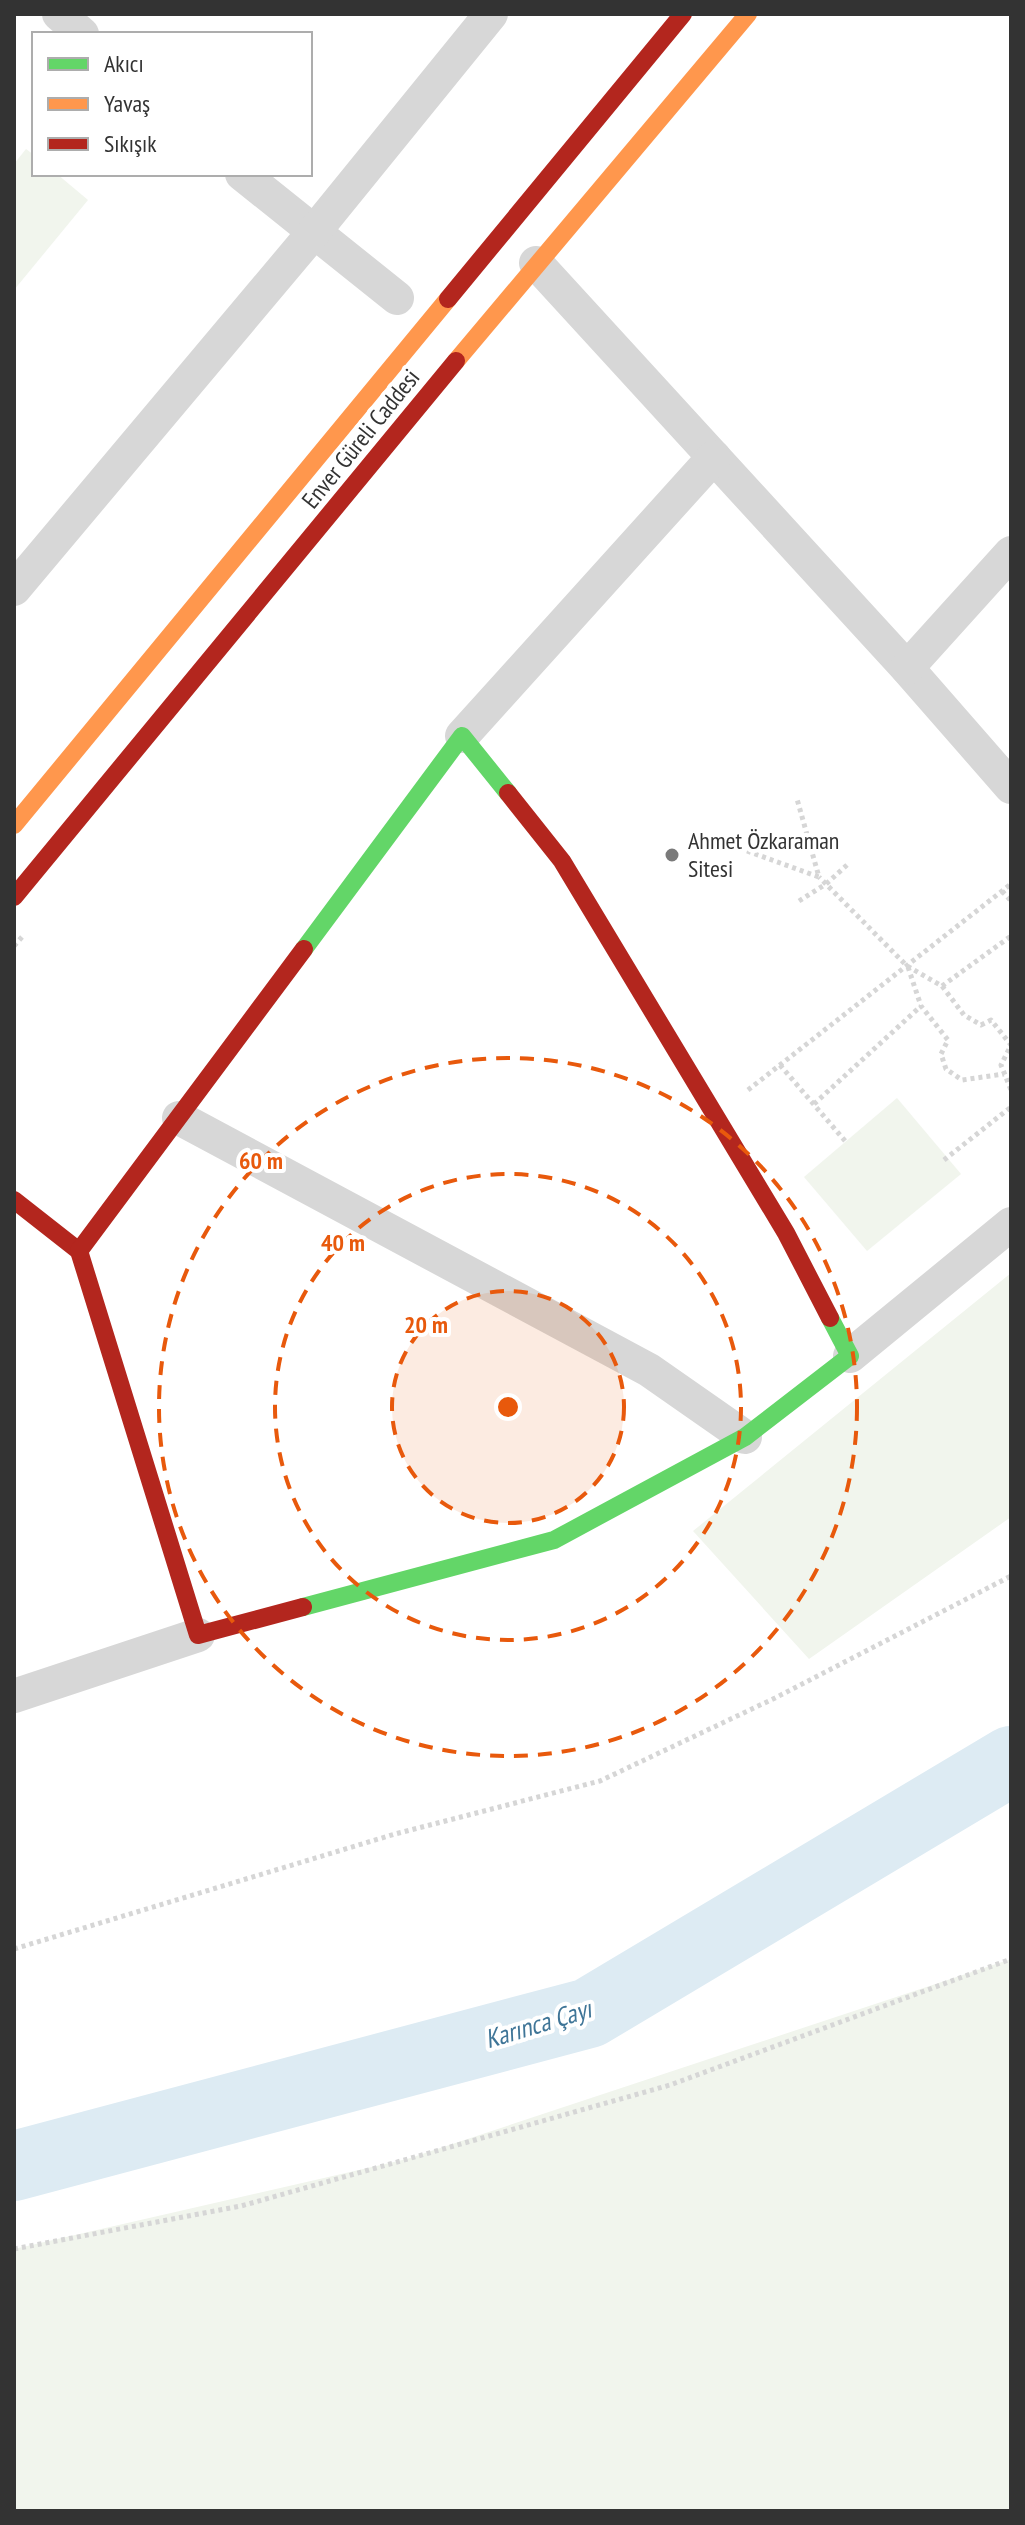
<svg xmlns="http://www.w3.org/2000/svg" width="1025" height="2525" font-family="'PT Sans Narrow',sans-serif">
	<rect width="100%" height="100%" fill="#fff"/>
	<g fill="#f1f5ed">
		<path d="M 26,149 L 34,155 L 34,174 L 57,174 L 88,200 L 14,290 L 14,164 Z"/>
		<path d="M 897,1098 L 961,1174 L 867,1251 L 804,1177 Z"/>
		<path d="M 1011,1273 L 1011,1517 L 809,1659 L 693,1531 Z"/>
		<path d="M 1011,1959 L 1011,2511 L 14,2511 L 14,2249 L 407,2159 Z"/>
	</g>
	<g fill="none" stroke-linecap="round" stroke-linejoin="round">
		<path stroke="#ddebf3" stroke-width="70" d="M 14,2166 L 589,2013 L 1011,1761"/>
		<g stroke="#d6d6d6" stroke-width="5" stroke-dasharray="4 4" stroke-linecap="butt">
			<path d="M 747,851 L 819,877 L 797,799"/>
			<path d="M 847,865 L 826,884 L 907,966 L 942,986 L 964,1015 L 981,1025 L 991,1020 L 1011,1045 L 1001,1065 L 1011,1090"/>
			<path d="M 1002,891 L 1011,901"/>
			<path d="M 799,901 L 826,884 L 819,877"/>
			<path d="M 14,946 L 22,937"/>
			<path d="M 908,967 L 921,1006 L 948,1040 L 941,1054 L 946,1069 L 962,1080 L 1004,1074"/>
			<path d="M 942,986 L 1011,936"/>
			<path d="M 780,1065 L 846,1142"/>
			<path d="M 748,1090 L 1011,884"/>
			<path d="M 814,1104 L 921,1006"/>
			<path d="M 944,1160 L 1011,1107"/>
			<path d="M 14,1949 L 395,1834 L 600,1781 L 775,1698 L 1011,1576"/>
			<path d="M 14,2249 L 241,2206 L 670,2085 L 1011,1959"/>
		</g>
		<g stroke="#d7d7d7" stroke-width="34">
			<path d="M 59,14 L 82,34"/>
			<path d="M 242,174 L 397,298"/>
			<path d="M 536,263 L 907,668 L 1011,787"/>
			<path d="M 14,589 L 314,232 L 491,14"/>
			<path d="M 907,668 L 1011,553"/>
			<path d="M 462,736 L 714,457"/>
			<path d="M 179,1118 L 649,1370 L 745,1437"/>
			<path d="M 850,1356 L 1011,1224"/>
			<path d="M 14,1696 L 198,1635"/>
		</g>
		<g stroke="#63d668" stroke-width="18">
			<path d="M 304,949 L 462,736 L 508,793"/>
			<path d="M 303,1607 L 554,1540 L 745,1437 L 850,1356 L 830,1318"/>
		</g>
		<g stroke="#ff974d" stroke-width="18">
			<path d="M 456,361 L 748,14"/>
			<path d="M 14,825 L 448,299"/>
		</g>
		<g stroke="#b3261e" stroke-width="18">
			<path d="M 448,299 L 683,14"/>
			<path d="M 508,793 L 562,861 L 786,1233 L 830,1318"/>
			<path d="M 14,897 L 456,361"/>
			<path d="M 14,1200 L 79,1251 L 198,1635 L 303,1607"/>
			<path d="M 79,1251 L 304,949"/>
		</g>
	</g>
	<circle cx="508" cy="1407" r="116" fill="#e8590c" fill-opacity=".12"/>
	<g fill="none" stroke="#e8590c" stroke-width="4" stroke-dasharray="14 10">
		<circle cx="508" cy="1407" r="116"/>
		<circle cx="508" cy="1407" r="233"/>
		<circle cx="508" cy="1407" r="349"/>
	</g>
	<circle fill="#7a7a7a" stroke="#fff" stroke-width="3" cx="672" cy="855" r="8"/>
	<g text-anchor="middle" stroke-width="8" stroke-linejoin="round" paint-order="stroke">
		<g font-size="24" fill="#333" stroke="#fff">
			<text transform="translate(361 439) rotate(-51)" y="8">Enver Güreli Caddesi</text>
		</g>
		<g font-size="24" fill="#333" stroke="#fff" text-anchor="start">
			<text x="688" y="849">Ahmet Özkaraman<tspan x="688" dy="28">Sitesi</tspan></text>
		</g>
		<g font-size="26" font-style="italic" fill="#3f7597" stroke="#fff">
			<text transform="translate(538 2024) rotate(-17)" y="9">Karınca Çayı</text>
		</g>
	</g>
	<circle cx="508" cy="1407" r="12" fill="#e8590c" stroke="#fff" stroke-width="4"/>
	<g font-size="24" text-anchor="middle" font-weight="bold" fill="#e8590c" stroke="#fff" stroke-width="8" stroke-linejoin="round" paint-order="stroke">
		<text x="261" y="1169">60 m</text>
		<text x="343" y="1251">40 m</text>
		<text x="426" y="1333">20 m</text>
	</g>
	<rect width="1025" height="2525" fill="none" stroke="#333333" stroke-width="32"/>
	<rect x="32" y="32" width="280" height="144" fill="#ffffff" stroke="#adadad" stroke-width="2"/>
	<rect x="48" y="58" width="40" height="12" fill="#63d668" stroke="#adadad" stroke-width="2"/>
	<text x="104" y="72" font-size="24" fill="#333333">Akıcı</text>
	<rect x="48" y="98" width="40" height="12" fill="#ff974d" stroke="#adadad" stroke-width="2"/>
	<text x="104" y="112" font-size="24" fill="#333333">Yavaş</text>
	<rect x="48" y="138" width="40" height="12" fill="#b3261e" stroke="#adadad" stroke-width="2"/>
	<text x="104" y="152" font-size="24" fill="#333333">Sıkışık</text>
</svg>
